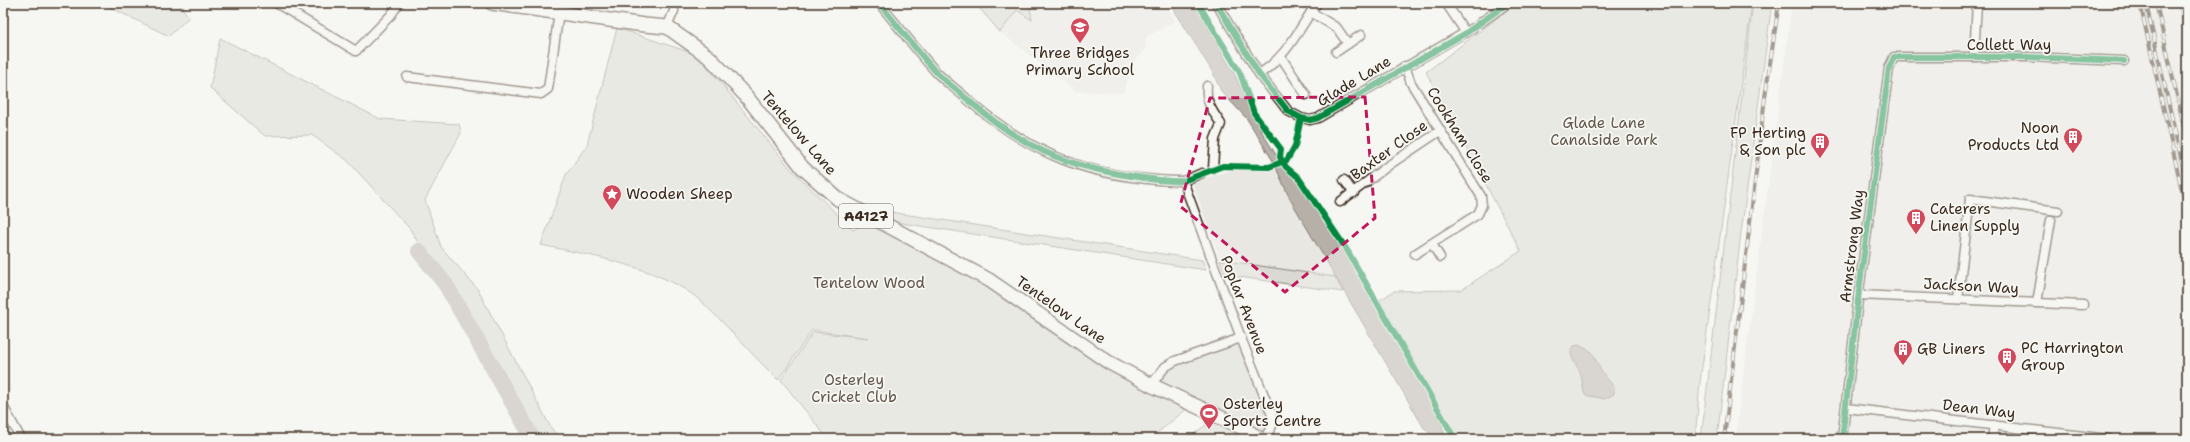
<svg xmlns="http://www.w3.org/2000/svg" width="2190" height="442" font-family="'Shantell Sans',sans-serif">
	<rect width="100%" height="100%" fill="#f6f6f2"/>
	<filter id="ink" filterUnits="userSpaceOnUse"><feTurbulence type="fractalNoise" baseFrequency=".025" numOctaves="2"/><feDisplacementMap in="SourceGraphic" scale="8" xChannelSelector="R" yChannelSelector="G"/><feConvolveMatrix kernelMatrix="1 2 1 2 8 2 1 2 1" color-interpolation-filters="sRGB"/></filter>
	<g filter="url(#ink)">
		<g fill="#e8e7e2">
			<path d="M 975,3 L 1164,3 L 1175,21 L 1146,37 L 1146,50 L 1135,60 L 1123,93 L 1075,91 L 1000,32 Z"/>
			<path d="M 1792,3 L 2178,3 L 2187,43 L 2187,439 L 1735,439 Z"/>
			<path d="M 1231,170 L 1278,170 L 1290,199 L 1335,277 L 1220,260 L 1192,182 Z"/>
		</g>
		<g fill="#dad9d3" stroke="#8a8278">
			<path d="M 101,3 L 178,3 L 189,17 L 169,36 Z"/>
			<path d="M 975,3 L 1029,3 L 1032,20 L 1017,10 L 1000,32 Z"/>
			<path d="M 1517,3 L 1752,3 L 1700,382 L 1695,439 L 1459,439 L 1380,300 L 1394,291 L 1461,290 L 1521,251 L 1426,72 Z"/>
			<path d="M 1753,3 L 1772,3 L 1740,241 L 1717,439 L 1701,439 Z"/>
			<path d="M 2178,3 L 2187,3 L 2187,43 Z"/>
			<path d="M 617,28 L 698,55 L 790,168 L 853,230 L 872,220 L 930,249 L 1109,369 L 1189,407 L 1156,434 L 1155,439 L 828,439 L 781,380 L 813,332 L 869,338 L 812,330 L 778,380 C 752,355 729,327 703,303 C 666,268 589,255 541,245 L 566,175 L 587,145 Z"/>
			<path d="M 220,38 L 380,119 L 459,124 L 461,133 L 425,200 L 441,247 L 478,290 L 551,428 L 560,439 L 535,439 L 410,229 L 348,161 L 312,135 L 265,136 L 210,88 Z"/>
			<path d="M 890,212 L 1202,260 L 1206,270 L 895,222 L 887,216 Z"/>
			<path d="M 1220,260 L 1335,277 L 1343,292 L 1226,275 Z"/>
			<path d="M 1241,338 L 1272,415 L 1264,439 L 1151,385 L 1165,367 Z"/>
			<path d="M 1220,419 L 1253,439 L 1187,439 L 1210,422 Z"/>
		</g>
		<g fill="#b6b0a9" stroke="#857a71">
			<path d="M 1170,3 L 1194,3 L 1236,77 L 1252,116 L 1283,166 L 1312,198 L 1437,410 L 1446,439 L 1436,439 L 1424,428 L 1290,199 L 1273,161 L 1247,119 L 1221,91 L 1212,71 Z"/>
			<path d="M 1579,345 L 1592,352 L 1601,371 L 1614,387 L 1614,394 L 1605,399 L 1585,395 C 1582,388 1583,383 1581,376 C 1579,366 1570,360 1571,350 L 1574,346 Z"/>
		</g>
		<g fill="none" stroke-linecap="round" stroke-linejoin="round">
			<path stroke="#b6b0a9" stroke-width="16" d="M 419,251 L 446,285 L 533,439"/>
			<g stroke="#3b2a1e" stroke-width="11">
				<g id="street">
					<path d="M 276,3 L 356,51 L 391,15 L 399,3"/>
					<path d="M 879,3 C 898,26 917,51 937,73 C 946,82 957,90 967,99 C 1031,155 1091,178 1176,181 L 1183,181 L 1202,173"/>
					<path d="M 1216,3 L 1259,74 L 1288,111 L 1301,118 L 1310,120 L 1318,118 L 1473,28"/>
					<path d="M 1446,3 L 1466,33"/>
					<path d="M 1311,12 L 1337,28 L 1348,44"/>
					<path d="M 1480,23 L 1508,3"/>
					<path d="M 667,27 L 674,11 L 674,3"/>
					<path d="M 1336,52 L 1361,35"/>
					<path d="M 1281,57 L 1306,95"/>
					<path d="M 1974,57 L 1977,3"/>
					<path d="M 1405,66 L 1411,83 L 1481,196 L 1482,205 L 1478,214 L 1415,254"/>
					<path d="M 1259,74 C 1287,57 1299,29 1317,3"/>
					<path d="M 407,77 L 541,94 L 548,89 L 559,12"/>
					<path d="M 1207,86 C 1205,102 1213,112 1221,124 L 1215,139 L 1213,168"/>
					<path d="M 1344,180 L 1354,193"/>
					<path d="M 1183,181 L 1241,338 L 1272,415 L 1272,426 L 1264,439"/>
					<path d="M 1340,202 L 1389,165 L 1440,131"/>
					<path d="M 1432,244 L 1440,257"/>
					<path d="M 1858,295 L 2083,305"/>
					<path d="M 1958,299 L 1970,199 L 2058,211"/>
					<path d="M 2037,303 L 2051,220"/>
					<path d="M 1151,385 L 1165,367 L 1175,361 L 1241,338"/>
					<path d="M 3,406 L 21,439"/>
					<path d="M 1846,408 L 2109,439"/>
					<path d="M 1842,439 L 1859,291 L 1889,68 L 1894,57 L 2027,57 L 2124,61"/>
					<path d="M 1992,439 L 1994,425"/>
				</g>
			</g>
			<g stroke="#3b2a1e" stroke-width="16">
				<path id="primary" d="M 492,3 L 644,25 L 667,27 L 709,57 L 746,96 L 803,168 L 838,199 L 989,280 L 1108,362 L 1151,385 L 1243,428 L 1260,439"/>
			</g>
			<use href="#street" stroke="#f6f6f2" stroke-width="8"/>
			<use href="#primary" stroke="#f6f6f2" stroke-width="13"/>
			<g stroke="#3b2a1e" stroke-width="4">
				<g id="rail">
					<path d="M 2140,3 L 2187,213"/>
					<path d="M 2146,3 L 2187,185"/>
					<path d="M 2156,3 L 2187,140"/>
					<path d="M 1724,439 L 1765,97 L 1779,3"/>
				</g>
			</g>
			<use href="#rail" stroke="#f6f6f2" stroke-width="2.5" stroke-dasharray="8" stroke-linecap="butt"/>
			<g stroke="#f6f6f2" stroke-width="8">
				<g id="cycleway">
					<path d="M 879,3 C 898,26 917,51 937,73 C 946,82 957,90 967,99 C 1019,145 1063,166 1131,176 C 1148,179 1165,182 1183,181 L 1223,166 L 1269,167 L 1287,160 L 1295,146 L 1301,118"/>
					<path d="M 1198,3 L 1240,73 L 1254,113 L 1281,149 L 1280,157 L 1286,167 L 1298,177 L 1347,250 L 1455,439"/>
					<path d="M 1216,3 L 1259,74 L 1288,111 L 1301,118 L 1310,120 L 1318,118 L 1466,33 L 1508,3"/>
					<path d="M 1842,439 L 1859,291 L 1889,68 L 1894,57 L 2027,57 L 2124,61"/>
				</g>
			</g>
			<use href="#cycleway" stroke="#00873e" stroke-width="6"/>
		</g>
	</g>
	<path d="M0 0H2190V442H0ZM 1365,97 L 1375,218 L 1285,292 L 1180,206 L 1210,98 Z" fill="#f6f6f2" fill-opacity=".55" fill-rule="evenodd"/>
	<path fill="none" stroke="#c2185b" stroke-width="3" stroke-dasharray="8 5" stroke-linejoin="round" d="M 1365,97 L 1375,218 L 1285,292 L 1180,206 L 1210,98 Z"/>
	<defs>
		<g id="school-pin" transform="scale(1)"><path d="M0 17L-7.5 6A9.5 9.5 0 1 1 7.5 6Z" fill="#d1495b" stroke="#f6f6f2"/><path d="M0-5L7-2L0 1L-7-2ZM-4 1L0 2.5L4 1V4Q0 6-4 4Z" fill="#fff"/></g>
		<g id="building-pin" transform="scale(1)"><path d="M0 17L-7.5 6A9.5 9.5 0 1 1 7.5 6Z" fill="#d1495b" stroke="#f6f6f2"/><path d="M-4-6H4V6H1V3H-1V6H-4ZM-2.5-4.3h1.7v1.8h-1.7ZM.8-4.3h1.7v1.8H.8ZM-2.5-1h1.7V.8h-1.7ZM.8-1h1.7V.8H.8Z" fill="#fff"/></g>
		<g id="sight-pin" transform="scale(1)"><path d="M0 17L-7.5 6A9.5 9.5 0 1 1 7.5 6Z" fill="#d1495b" stroke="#f6f6f2"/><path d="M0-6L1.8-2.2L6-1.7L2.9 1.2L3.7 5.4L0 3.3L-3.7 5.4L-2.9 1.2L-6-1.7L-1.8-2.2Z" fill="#fff"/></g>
		<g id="stadium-pin" transform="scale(1)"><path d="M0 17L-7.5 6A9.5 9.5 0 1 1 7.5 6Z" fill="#d1495b" stroke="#f6f6f2"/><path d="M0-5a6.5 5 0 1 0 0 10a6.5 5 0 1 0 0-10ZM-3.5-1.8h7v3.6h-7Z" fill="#fff"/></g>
	</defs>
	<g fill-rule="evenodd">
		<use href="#school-pin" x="1080" y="27"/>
		<use href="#building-pin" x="2073" y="137"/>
		<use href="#building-pin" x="1820" y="142"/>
		<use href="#sight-pin" x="612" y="194"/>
		<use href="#building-pin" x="1916" y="218"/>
		<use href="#building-pin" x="1903" y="349"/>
		<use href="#building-pin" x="2007" y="357"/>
		<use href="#stadium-pin" x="1209" y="413"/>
	</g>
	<g text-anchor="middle" stroke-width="3.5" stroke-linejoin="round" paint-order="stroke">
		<rect fill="#f6f6f2" stroke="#73675e" stroke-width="1" x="839" y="204" width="54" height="24" rx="3"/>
		<g font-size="14" font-weight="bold" fill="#3b2a1e">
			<text x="866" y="221">A4127</text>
		</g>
		<g font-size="15" fill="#3b2a1e" stroke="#f6f6f2">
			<text x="2009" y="50">Collett Way</text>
			<text transform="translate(1354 81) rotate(-31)" y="5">Glade Lane</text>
			<text transform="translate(799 133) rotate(49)" y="5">Tentelow Lane</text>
			<text transform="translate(1460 135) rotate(58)" y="5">Cookham Close</text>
			<text transform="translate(1389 150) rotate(-36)" y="5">Baxter Close</text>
			<text transform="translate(1852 246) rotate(-83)" y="5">Armstrong Way</text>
			<text transform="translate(1971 286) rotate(3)" y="5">Jackson Way</text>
			<text transform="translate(1244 305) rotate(69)" y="5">Poplar Avenue</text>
			<text transform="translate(1061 310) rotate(35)" y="5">Tentelow Lane</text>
			<text transform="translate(1979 409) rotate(7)" y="5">Dean Way</text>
		</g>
		<g font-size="15" fill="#3b2a1e" stroke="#f6f6f2" text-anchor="start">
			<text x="1080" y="58" text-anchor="middle">Three Bridges<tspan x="1080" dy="17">Primary School</tspan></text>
			<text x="2059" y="133" text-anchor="end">Noon<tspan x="2059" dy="17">Products Ltd</tspan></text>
			<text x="1806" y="138" text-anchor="end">FP Herting<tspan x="1806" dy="17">&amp; Son plc</tspan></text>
			<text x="626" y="199">Wooden Sheep</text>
			<text x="1930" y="214">Caterers<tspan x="1930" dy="17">Linen Supply</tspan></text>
			<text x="2021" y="353">PC Harrington<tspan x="2021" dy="17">Group</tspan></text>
			<text x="1917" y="354">GB Liners</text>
			<text x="1223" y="409">Osterley<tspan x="1223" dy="17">Sports Centre</tspan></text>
		</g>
		<g font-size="15" fill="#63564b" stroke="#f6f6f2">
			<text x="1604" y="128">Glade Lane<tspan x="1604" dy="17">Canalside Park</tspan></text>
			<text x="869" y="288">Tentelow Wood</text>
			<text x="854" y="385">Osterley<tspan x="854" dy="17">Cricket Club</tspan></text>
		</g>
	</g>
	<rect width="2190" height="442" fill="none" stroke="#f6f6f2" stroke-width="16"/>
	<rect x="8" y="8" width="2174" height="426" fill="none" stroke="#3b2a1e" stroke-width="1.5" filter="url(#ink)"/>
</svg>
